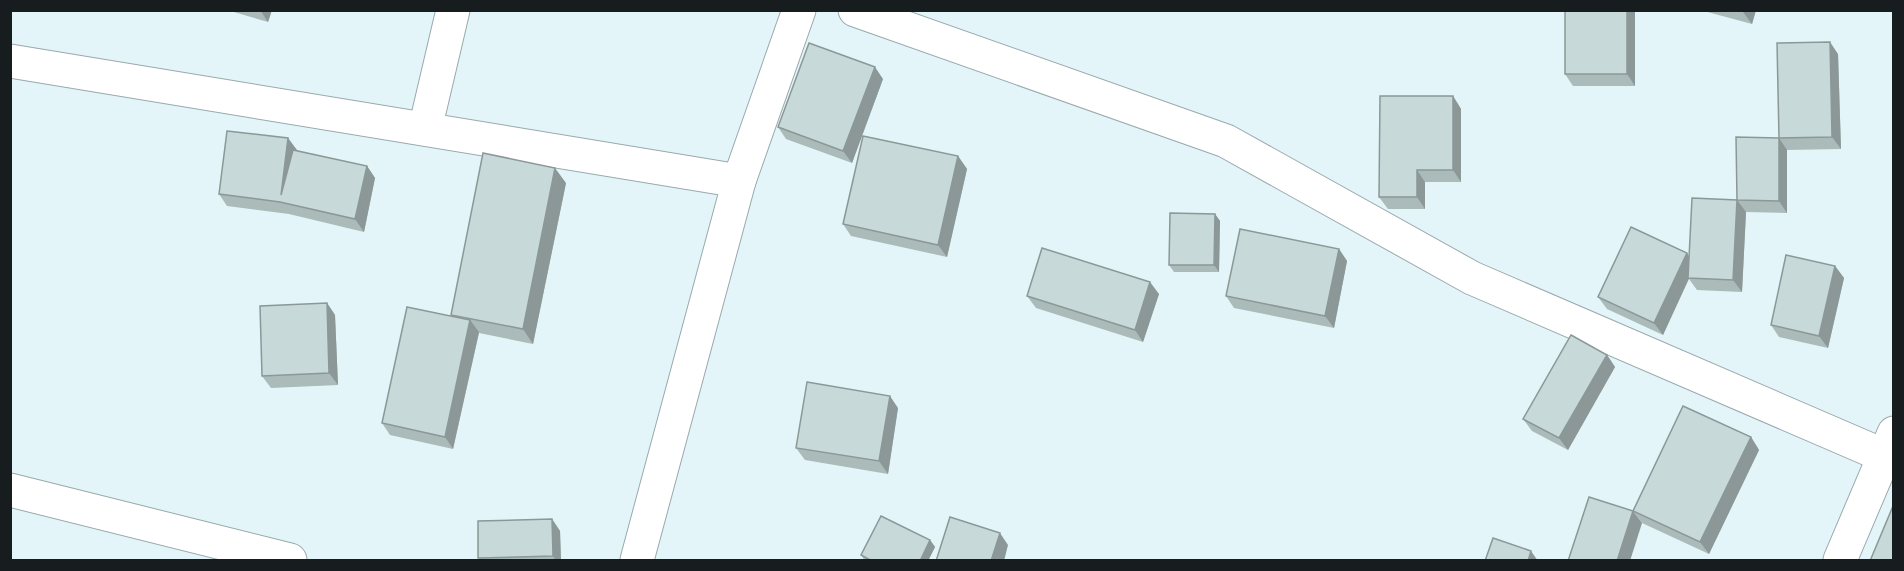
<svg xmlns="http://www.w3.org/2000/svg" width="1904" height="571" font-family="'DejaVu Sans',sans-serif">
	<rect width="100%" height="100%" fill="#e4f5f9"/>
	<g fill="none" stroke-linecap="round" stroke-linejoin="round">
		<g stroke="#99a9ae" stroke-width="35">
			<g id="street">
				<path d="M 855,10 L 1226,141 L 1472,278 L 1894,460"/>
				<path d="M 10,61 L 739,181"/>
				<path d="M 425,129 L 453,10"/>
				<path d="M 10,490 L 290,560"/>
				<path d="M 637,560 L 739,181 L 799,10"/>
				<path d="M 1840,560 L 1894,433"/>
			</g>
		</g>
		<use href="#street" stroke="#fff" stroke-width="33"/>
	</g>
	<g fill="#abbbba">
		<path d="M 227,10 L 272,10 L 268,22 Z"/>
		<path d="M 1635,10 L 1635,86 L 1573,86 L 1565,74 Z"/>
		<path d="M 1700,10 L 1756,10 L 1752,24 Z"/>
		<path d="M 1838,54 L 1841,149 L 1787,150 L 1787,213 L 1746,212 L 1742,292 L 1697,290 L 1689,279 L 1663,335 L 1607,309 L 1598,297 L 1687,253 L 1689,257 L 1737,200 L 1779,138 Z"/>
		<path d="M 883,79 L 852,163 L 786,139 L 778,127 Z"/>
		<path d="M 1453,96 L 1461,109 L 1461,182 L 1425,182 L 1425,209 L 1388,209 L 1379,197 Z"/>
		<path d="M 288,138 L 297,151 L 367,166 L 375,178 L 364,232 L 289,214 L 227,206 L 219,194 Z"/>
		<path d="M 958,156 L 967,169 L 947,257 L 851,236 L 843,224 Z"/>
		<path d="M 566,183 L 533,344 L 479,333 L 453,449 L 390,435 L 382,423 L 452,316 L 451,315 Z"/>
		<path d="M 1215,214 L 1220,221 L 1219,272 L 1174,272 L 1169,265 Z"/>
		<path d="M 1339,249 L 1347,261 L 1334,328 L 1234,308 L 1226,296 Z"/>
		<path d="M 1835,266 L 1844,278 L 1828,348 L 1779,337 L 1771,325 Z"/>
		<path d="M 1159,294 L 1143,342 L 1036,308 L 1027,296 Z"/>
		<path d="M 327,303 L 335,315 L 338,385 L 271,388 L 262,376 Z"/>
		<path d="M 1607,355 L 1615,367 L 1568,450 L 1532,431 L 1523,419 Z"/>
		<path d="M 898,408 L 888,474 L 805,460 L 796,448 Z"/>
		<path d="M 1751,437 L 1759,450 L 1709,554 L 1642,523 L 1633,511 Z"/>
		<path d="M 552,519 L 560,531 L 561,561 L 480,561 L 478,558 Z"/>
		<path d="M 930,540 L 935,547 L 928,561 L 865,561 L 861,555 Z"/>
	</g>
	<g fill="#8b9897">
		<path d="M 260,10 L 272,10 L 268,22 Z"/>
		<path d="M 1627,10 L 1635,10 L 1635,86 L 1627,74 Z"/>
		<path d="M 1744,10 L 1756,10 L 1752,24 L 1743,12 Z"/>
		<path d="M 1830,42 L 1838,54 L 1841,149 L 1832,137 Z"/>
		<path d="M 875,67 L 883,79 L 852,163 L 843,151 Z"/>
		<path d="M 1453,96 L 1461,109 L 1461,182 L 1453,170 Z"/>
		<path d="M 288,138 L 297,150 L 290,204 L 281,195 Z"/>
		<path d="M 1779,138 L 1787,150 L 1787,213 L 1779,201 Z"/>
		<path d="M 958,156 L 967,169 L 947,257 L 938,245 Z"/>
		<path d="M 367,166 L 375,178 L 364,232 L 355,219 Z"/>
		<path d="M 555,168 L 566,183 L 533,344 L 523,329 Z"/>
		<path d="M 1417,170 L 1425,182 L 1425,209 L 1417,197 Z"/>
		<path d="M 1737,200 L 1746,212 L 1742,292 L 1733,280 Z"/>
		<path d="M 1215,214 L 1220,221 L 1219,272 L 1214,265 Z"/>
		<path d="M 1339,249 L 1347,261 L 1334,328 L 1325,316 Z"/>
		<path d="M 1687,253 L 1695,265 L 1663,335 L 1654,323 Z"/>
		<path d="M 1835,266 L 1844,278 L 1828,348 L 1819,336 Z"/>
		<path d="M 1150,282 L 1159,294 L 1143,342 L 1135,330 Z"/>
		<path d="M 327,303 L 335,315 L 338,385 L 329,373 Z"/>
		<path d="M 470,320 L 479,332 L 453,449 L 445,437 Z"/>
		<path d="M 1607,355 L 1615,367 L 1568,450 L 1559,438 Z"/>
		<path d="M 890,396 L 898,408 L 888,474 L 879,461 Z"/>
		<path d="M 1751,437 L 1759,450 L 1709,554 L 1700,542 Z"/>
		<path d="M 1633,511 L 1642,523 L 1630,561 L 1617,561 Z"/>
		<path d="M 552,519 L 560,531 L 561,561 L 556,561 L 553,556 Z"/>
		<path d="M 1000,533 L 1008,545 L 1004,561 L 991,561 Z"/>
		<path d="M 930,540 L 935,547 L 928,561 L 920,561 Z"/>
		<path d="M 1531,551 L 1538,561 L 1528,561 Z"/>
	</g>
	<g fill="#c7d9d8" stroke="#8b9897" stroke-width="1.5">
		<rect x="1565" y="10" width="62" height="64"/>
		<path d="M 1830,42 L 1832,137 L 1779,138 L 1779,201 L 1737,200 L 1736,137 L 1779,138 L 1777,43 Z"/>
		<path d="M 809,43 L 875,67 L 843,151 L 778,127 Z"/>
		<path d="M 1380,96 L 1453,96 L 1453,170 L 1417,170 L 1417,197 L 1379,197 Z"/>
		<path d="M 227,131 L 288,138 L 281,195 L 293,150 L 367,166 L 355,219 L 280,202 L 219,194 Z"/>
		<path d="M 863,136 L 958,156 L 938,245 L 843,224 Z"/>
		<path d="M 483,153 L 555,168 L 523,329 L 451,315 Z"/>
		<path d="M 1692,198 L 1737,200 L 1733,280 L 1688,278 Z"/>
		<path d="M 1170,213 L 1215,214 L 1214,265 L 1169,265 Z"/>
		<path d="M 1631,227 L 1687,253 L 1654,323 L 1598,297 Z"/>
		<path d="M 1240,229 L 1339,249 L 1325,316 L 1226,296 Z"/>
		<path d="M 1042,248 L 1150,282 L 1135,330 L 1027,296 Z"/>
		<path d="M 1786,255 L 1835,266 L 1819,336 L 1771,325 Z"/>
		<path d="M 327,303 L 329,373 L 262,376 L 260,306 Z"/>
		<path d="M 407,307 L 470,320 L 445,437 L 382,423 Z"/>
		<path d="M 1571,335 L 1607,355 L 1559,438 L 1523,419 Z"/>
		<path d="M 807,382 L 890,396 L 879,461 L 796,448 Z"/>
		<path d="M 1683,406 L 1751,437 L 1700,542 L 1633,511 Z"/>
		<path d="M 1589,497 L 1633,511 L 1617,561 L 1568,561 Z"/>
		<path d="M 1893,506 L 1893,561 L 1870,561 Z"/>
		<path d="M 881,516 L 930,540 L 920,561 L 872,561 L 861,555 Z"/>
		<path d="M 950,517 L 1000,533 L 991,561 L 936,561 Z"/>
		<path d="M 552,519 L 553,556 L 478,558 L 478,521 Z"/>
		<path d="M 1493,538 L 1531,551 L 1528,561 L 1485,561 Z"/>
	</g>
	<rect width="1904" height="571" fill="none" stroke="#171d1e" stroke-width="24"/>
</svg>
